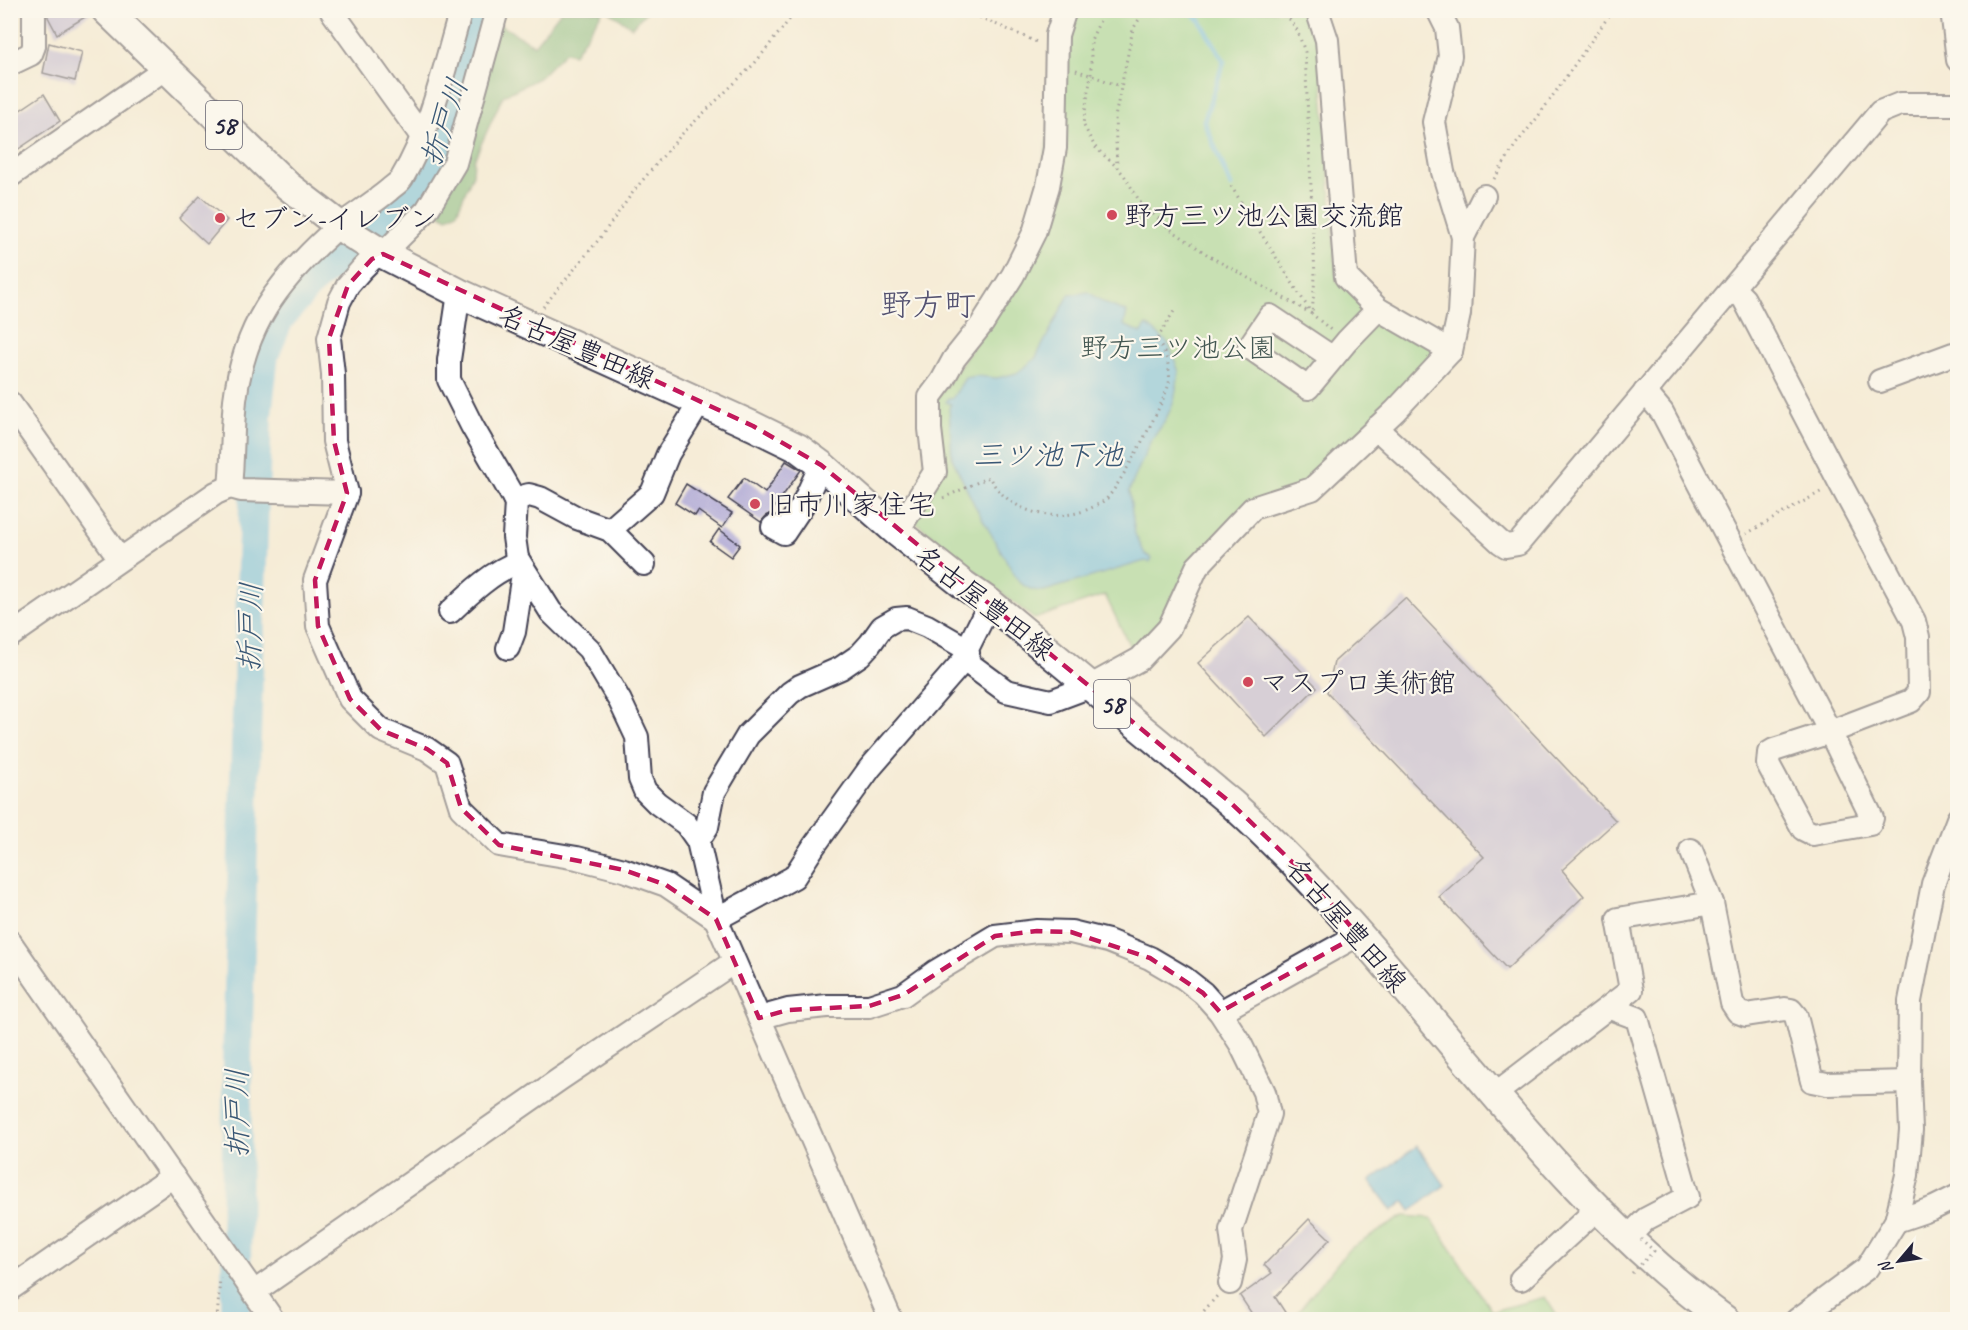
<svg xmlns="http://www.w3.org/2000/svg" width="1968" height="1330" font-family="Caveat,'Klee One',sans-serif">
	<rect width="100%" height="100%" fill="#fbf7ec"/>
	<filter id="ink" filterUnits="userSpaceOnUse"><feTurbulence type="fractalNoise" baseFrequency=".0167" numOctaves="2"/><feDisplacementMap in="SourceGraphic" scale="12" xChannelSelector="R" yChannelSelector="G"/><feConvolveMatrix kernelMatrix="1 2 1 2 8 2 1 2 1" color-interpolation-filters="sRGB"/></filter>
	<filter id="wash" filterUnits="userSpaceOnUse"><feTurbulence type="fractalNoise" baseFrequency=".008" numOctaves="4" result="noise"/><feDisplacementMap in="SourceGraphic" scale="24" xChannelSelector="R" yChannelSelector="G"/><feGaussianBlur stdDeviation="1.35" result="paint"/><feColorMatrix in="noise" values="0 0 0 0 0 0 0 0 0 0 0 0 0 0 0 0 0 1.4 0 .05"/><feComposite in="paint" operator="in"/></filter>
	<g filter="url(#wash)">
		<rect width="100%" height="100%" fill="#f6ecd7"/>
		<g fill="#91d188" stroke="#5a7a62" stroke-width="1.5">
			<path d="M 1073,11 L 1308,11 L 1320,48 L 1337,281 L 1438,352 L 1310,483 L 1249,504 L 1165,623 L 1133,653 L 1105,595 L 1034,619 L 913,520 L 937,399 L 1021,278 L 1067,33 Z"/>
			<path d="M 1404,1216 L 1431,1218 L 1492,1311 L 1545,1297 L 1559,1319 L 1299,1319 L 1296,1314 L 1349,1249 Z"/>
		</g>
		<g fill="#74b374" stroke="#4b6a58" stroke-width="1.5">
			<path d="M 561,11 L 603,11 L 574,54 L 565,52 L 539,78 L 503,96 L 474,160 L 473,174 L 457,212 L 447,218 L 435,210 L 499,24 L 534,45 Z"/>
			<path d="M 608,11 L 647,11 L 632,27 Z"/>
		</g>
		<g fill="#64bae1" stroke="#436e8e" stroke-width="1.5">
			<path d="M 1088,292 L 1106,304 L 1127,312 L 1124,325 L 1141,333 L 1147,325 L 1168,343 L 1179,372 L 1174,401 L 1165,421 L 1150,442 L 1129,491 L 1135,534 L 1145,554 L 1152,558 L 1150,562 L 1145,561 L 1044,591 C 1032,591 1025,588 1017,579 L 974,504 L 952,458 L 949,408 L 951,404 L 946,402 L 947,399 L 952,399 L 965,378 L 976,376 L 997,378 L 1017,373 L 1035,359 L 1069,295 Z"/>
			<path d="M 1417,1146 L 1445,1185 L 1411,1211 L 1404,1201 L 1392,1211 L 1370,1181 Z"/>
		</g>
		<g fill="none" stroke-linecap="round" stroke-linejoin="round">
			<path stroke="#64bae1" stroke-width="5" d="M 1188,10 L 1199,19 L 1224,61 L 1204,121 L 1231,186"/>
			<path stroke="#64bae1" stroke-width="30" d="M 236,1320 L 237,1062 L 246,740 L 257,415 L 264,355 L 279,319 L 311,282 L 416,196 L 434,161 L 481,10"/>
		</g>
		<g id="blocks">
			<g fill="#b1aad6">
				<path d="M 48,10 L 90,10 L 90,14 L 57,34 L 48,17 Z"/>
				<path d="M 49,43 L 82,52 L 75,81 L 43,73 Z"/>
				<path d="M 44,94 L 60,121 L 17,150 L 10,140 L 10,117 Z"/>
				<path d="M 200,196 L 227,220 L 207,244 L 179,218 Z"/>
				<path d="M 786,461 L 801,470 L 770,514 L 766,516 L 761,522 L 728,499 L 744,478 L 765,493 Z"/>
				<path d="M 686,484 L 732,513 L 722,528 L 698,511 L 695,516 L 675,503 Z"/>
				<path d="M 719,529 L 740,545 L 731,557 L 710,542 Z"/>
				<path d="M 1405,598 L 1616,821 L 1562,870 L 1584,896 L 1507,969 L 1439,897 L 1484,857 L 1327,692 L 1334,662 Z"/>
				<path d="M 1249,617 L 1317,687 L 1266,737 L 1198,663 Z"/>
				<path d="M 1309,1219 L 1330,1239 L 1275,1297 L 1290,1320 L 1256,1320 L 1240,1296 L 1272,1273 L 1264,1265 Z"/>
			</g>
		</g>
	</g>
	<g filter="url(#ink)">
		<use href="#blocks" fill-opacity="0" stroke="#424052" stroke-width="1.5"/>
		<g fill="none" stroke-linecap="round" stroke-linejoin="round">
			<g stroke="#424052" stroke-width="26">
				<g id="minor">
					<path d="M 331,10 L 423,138"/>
					<path d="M 497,10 L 455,163 L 427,210 L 383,254 L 372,259 L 362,269 L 348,285 L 339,302 L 329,338 L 333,374 L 334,441 L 347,493 L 315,580 L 318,626 L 350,699 L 381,730 L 427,749 L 447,763 L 461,808 L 499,845 L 577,858 L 624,870 L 666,885 L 716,919 L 891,1320"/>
					<path d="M 1317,10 L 1327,40 L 1346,277 L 1378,309 L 1451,351"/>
					<path d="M 1438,10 L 1447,28 L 1450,56 L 1434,122 L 1443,172 L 1463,237"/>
					<path d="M 1952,10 L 1958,60"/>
					<path d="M 10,64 L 31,54 L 34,46 L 34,10"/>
					<path d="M 10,176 L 166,68"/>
					<path d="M 459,293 L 449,360 L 449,380 L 472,426 L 516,502 L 514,537 L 517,558 L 551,612 L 589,649 L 620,701 L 637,737 L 640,779 L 645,791 L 657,803 L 686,824 L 698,841 L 716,919 L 794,877 L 814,846 L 870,768 L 964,660 L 968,653 L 967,649 L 990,603"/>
					<path d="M 1333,358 L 1270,316 L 1249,347 L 1308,388 L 1347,341 L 1378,309"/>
					<path d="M 1880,381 L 1953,354 L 1958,354"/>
					<path d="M 1645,392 L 1662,412 L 1830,732 L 1774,750 L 1769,753 L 1768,764 L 1803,829 L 1813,834 L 1870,824 L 1872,818 L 1830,732 L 1911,701 L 1919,692 L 1918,637 L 1914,621 L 1839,481 L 1744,299 L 1733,288"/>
					<path d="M 10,403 L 120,559"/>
					<path d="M 1376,428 L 1500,542 L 1506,546 L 1518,544 L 1880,112 L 1900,104 L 1958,104"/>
					<path d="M 230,487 C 233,458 232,429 235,400 C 244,326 277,283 330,234 C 348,218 370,206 389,190 C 393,186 399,183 402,178 C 431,130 445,65 461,10"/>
					<path d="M 514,499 L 529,495 L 540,498 L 577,518 L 610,530 L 644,564"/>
					<path d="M 773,527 L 784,533 L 802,506 L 821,465"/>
					<path d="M 610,530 L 652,493 L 668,454 L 700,402"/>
					<path d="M 897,532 L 935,472 L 930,429 L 930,397 L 942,381 L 954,359 L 982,324 L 1013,275 L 1034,233 L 1048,186 L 1055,148 L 1057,35 L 1065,10"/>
					<path d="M 450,612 C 470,593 493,571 519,562"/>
					<path d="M 10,636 L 216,493 L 230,487 L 241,490 L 347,493"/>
					<path d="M 508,648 L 514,632 L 522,580 L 526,574"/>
					<path d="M 964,660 L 1006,691 L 1051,701 L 1091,686 L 1140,659 L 1169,628 L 1197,567 L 1253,508 L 1312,489 L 1395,411 L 1451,351 L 1459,314 L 1463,237 L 1484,196"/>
					<path d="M 698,841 L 707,827 L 714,792 L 748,735 L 790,693 L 800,686 L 841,668 L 860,655 L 870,644 L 882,627 L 896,619 L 907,618 L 927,626 L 967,649"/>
					<path d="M 1691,850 L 1712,903"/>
					<path d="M 10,942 L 273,1320"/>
					<path d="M 1610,1008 L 1637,1018 L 1688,1197 L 1646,1219 L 1628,1237"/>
					<path d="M 1220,1012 L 1358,935"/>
					<path d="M 759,1018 L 788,1010 L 827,1006 L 869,1006 L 903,995 L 935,972 L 995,936 L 1037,931 L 1071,932 L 1108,941 L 1150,958 L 1184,978 L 1203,993 L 1220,1012 L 1240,1043 L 1264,1092 L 1269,1114 L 1231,1230 L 1235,1260 L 1230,1283"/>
					<path d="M 1495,1094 L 1631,990 L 1618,919 L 1712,903 L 1732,1003 L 1738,1012 L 1746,1015 L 1785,1009 L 1791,1010 L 1796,1016 L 1812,1081 L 1827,1084 L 1909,1082"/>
					<path d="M 1896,1221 L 1934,1208 L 1958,1196"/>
					<path d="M 1521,1279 L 1597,1209"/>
					<path d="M 10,1289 L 173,1176"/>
					<path d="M 254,1292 L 560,1079 L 734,962"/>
					<path d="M 1797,1320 L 1867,1268 L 1896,1221 L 1907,1175 L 1911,1130 L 1909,1082 L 1910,1001 L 1933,884 L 1958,819"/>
				</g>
			</g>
			<g stroke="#424052" stroke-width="32">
				<path id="major" d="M 106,10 L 288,186 L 348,232 L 383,254 L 459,293 L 753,426 L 798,448 L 821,465 L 897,532 L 964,585 L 990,603 L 1231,803 C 1409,962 1531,1178 1725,1320"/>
			</g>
			<g stroke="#424052" stroke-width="3" stroke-dasharray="1.5 4.5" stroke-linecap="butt">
				<path d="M 963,10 L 1039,43"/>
				<path d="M 1105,10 L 1091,40 L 1091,75 L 1083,124 L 1095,147 L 1117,167"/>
				<path d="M 1145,10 L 1133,29 L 1115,117 L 1117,167 L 1124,175 L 1140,202 L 1170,229 L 1211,257 L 1312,314 L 1315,277 L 1305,52 L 1297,30 L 1283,10"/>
				<path d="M 1076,70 L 1120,86"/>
				<path d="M 1494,179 L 1516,144 L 1537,118 L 1613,10"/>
				<path d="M 1231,186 L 1312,314 L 1332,331"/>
				<path d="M 543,307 L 600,238 L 636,188 L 681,135 L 755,63 L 797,10"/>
				<path d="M 943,498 L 989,477 C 1012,518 1067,527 1105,500 C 1117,492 1166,399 1169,383 C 1171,371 1166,349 1156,341 L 1174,311"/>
				<path d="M 1746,534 L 1824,490"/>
				<path d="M 217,1320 L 220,1278"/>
				<path d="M 1196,1320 L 1217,1296"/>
			</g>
			<use href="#minor" stroke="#fff" stroke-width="22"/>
			<use href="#major" stroke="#fff" stroke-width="28"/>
			<path stroke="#424052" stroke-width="3" stroke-dasharray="1.5 4.5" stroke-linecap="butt" d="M 1632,1273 L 1654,1251 L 1641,1239"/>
		</g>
	</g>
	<path d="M0 0H1968V1330H0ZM 383,254 L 753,426 L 821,465 L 1231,803 L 1313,882 L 1358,935 L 1220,1012 L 1203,993 L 1150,958 L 1071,932 L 1037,931 L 995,936 L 903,995 L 869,1006 L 788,1010 L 759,1018 L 716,919 L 666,885 L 624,870 L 499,845 L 461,808 L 447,763 L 427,749 L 381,730 L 350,699 L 318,626 L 315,580 L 347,493 L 334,441 L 329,338 L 348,285 L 372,259 Z" fill="#f6ecd7" fill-opacity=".55" fill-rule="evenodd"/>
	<path fill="none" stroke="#c2185b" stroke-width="4.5" stroke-dasharray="12 8" stroke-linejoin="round" d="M 383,254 L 753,426 L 821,465 L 1231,803 L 1313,882 L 1358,935 L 1220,1012 L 1203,993 L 1150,958 L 1071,932 L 1037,931 L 995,936 L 903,995 L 869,1006 L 788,1010 L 759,1018 L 716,919 L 666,885 L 624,870 L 499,845 L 461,808 L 447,763 L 427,749 L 381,730 L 350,699 L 318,626 L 315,580 L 347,493 L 334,441 L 329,338 L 348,285 L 372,259 Z"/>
	<g fill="#d1495b" stroke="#fbf7ec" stroke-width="2">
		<circle cx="1112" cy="215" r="6"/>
		<circle cx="220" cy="218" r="6"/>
		<circle cx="755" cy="504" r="6"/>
		<circle cx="1248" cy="682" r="6"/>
	</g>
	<g text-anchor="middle" stroke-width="4.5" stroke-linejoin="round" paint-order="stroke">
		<g fill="#fbf7ec" stroke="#636270" stroke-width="1.5">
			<rect x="206" y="101" width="36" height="48" rx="4.5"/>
			<rect x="1094" y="680" width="36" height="48" rx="4.5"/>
		</g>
		<g font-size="27" font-weight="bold" fill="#22223b">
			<text x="224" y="134">58</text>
			<text x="1112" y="713">58</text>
		</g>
		<g font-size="28" fill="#22223b" stroke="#fbf7ec" text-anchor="start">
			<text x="1124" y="225">野方三ツ池公園交流館</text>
			<text x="232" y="228">セブン-イレブン</text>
			<text x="767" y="514">旧市川家住宅</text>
			<text x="1260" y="692">マスプロ美術館</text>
		</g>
		<g font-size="28" fill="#22223b" stroke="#fbf7ec">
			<text transform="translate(577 346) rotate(24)" y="10">名古屋豊田線</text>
			<text transform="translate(985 602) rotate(38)" y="10">名古屋豊田線</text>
			<text transform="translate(1347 924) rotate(49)" y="10">名古屋豊田線</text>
		</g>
		<g font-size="28" fill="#435752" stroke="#fbf7ec">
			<text x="1178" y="357">野方三ツ池公園</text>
		</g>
		<g font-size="30" font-style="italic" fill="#395775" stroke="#fbf7ec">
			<text transform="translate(444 122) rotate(-71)" y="10">折戸川</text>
			<text x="1048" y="465">三ツ池下池</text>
			<text transform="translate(250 627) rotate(-88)" y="10">折戸川</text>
			<text transform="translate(237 1113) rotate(-90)" y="10">折戸川</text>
		</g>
		<g font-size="32" fill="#545271" stroke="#fbf7ec">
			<text x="928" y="315">野方町</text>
		</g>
	</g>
	<rect width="1968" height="1330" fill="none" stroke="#fbf7ec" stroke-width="36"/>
	<g transform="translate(1899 1261) rotate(241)" stroke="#fbf7ec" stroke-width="4.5" paint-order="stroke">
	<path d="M0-4.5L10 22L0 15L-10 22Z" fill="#22223b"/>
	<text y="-9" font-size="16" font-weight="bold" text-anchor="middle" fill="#22223b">N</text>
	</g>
</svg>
